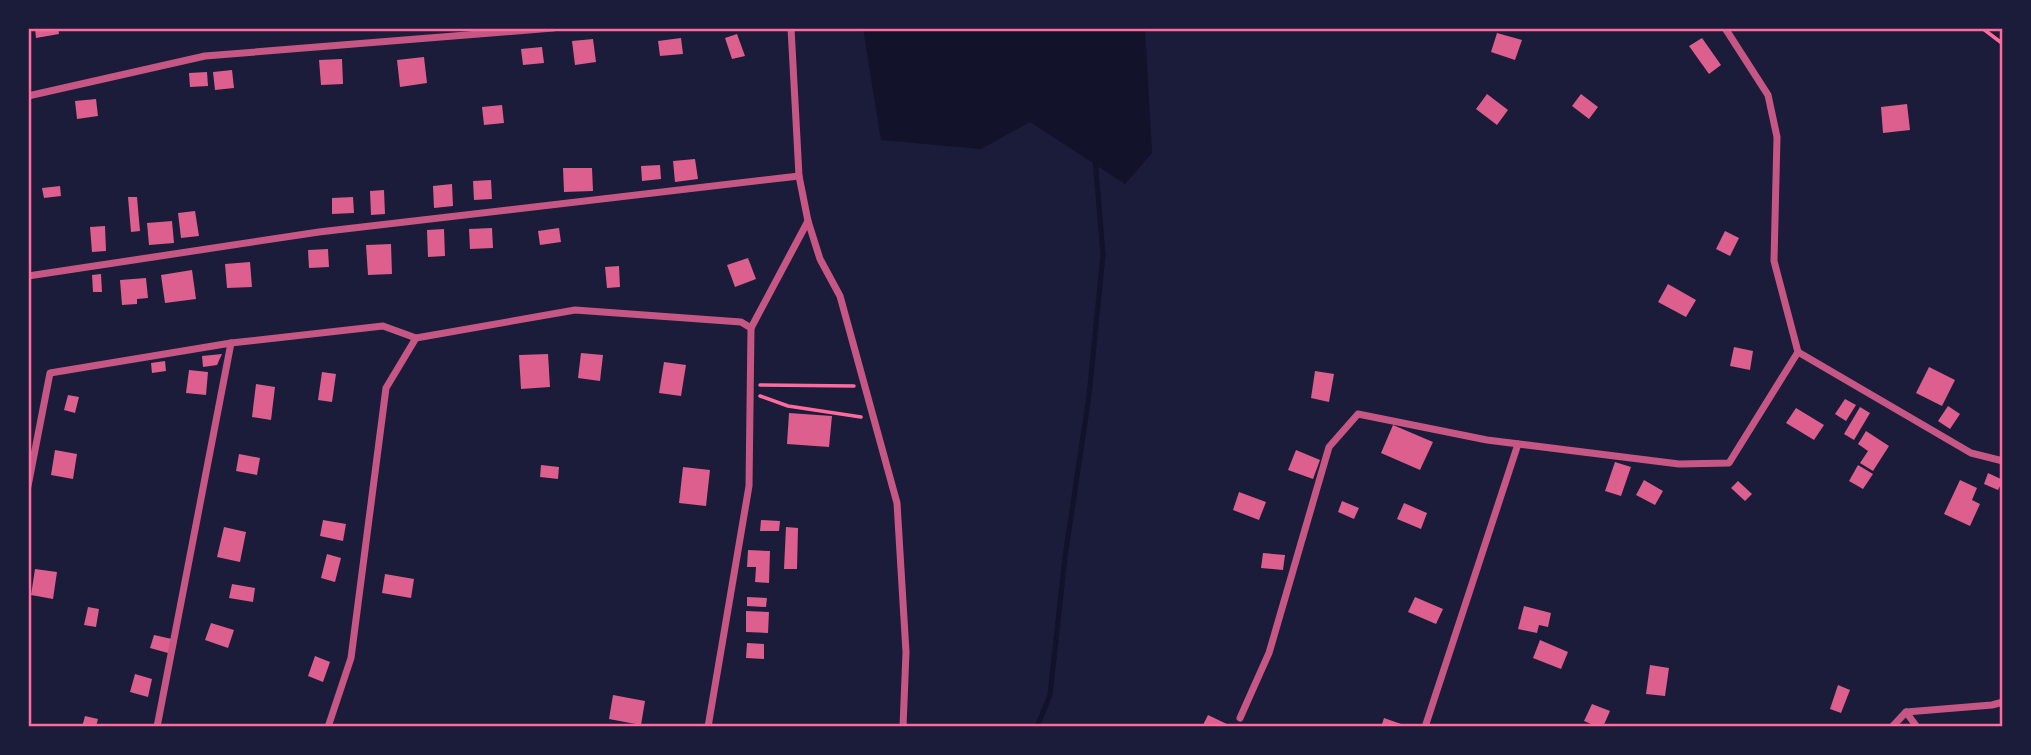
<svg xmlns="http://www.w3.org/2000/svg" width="2031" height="755" font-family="'DM Sans',sans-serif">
	<rect width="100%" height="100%" fill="#1b1b3a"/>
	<path fill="#12122b" d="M 863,28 L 1145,28 L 1152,153 L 1125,184 L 1030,122 L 981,149 L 881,140 Z"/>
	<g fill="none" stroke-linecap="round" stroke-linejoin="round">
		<path stroke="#12122b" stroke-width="5" d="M 1037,727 L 1050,695 L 1065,557 L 1089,396 L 1103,255 L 1095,159"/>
	</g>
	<g fill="#dd5f8e">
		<path d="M 35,28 L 58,28 L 59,34 L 36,38 Z"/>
		<path d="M 1497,33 L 1522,40 L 1515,60 L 1491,52 Z"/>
		<path d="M 737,34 L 745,56 L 732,59 L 725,38 Z"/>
		<path d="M 681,38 L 683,54 L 660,56 L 658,41 Z"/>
		<path d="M 1702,38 L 1721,65 L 1709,74 L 1689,46 Z"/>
		<path d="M 593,39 L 596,62 L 575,65 L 572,41 Z"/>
		<path d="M 542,47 L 544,63 L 523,65 L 521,49 Z"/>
		<path d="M 424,57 L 427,83 L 400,87 L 397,60 Z"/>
		<path d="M 342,59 L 343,84 L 321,85 L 319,60 Z"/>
		<path d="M 232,70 L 234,88 L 215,90 L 213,72 Z"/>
		<path d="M 207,72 L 208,86 L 190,87 L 189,73 Z"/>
		<path d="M 1487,94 L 1508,110 L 1497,125 L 1476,109 Z"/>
		<path d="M 1581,94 L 1598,107 L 1589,119 L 1572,106 Z"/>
		<path d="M 96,99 L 98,116 L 77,119 L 75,101 Z"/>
		<path d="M 1907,104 L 1910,130 L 1883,133 L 1881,107 Z"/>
		<path d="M 502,105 L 504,123 L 484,125 L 482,107 Z"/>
		<path d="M 695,159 L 698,179 L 675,182 L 673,161 Z"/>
		<path d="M 660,165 L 661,179 L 642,181 L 641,166 Z"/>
		<path d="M 563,168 L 592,168 L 593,191 L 564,192 Z"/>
		<path d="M 491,180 L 492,199 L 474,200 L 473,181 Z"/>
		<path d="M 452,184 L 453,206 L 434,208 L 433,186 Z"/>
		<path d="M 60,186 L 61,196 L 44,198 L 42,188 Z"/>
		<path d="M 384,190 L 385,214 L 371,215 L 370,191 Z"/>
		<path d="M 128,197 L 137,197 L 140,231 L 131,232 Z"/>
		<path d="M 353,197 L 354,213 L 332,214 L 332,198 Z"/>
		<path d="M 195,211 L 199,236 L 181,238 L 178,213 Z"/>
		<path d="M 172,221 L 174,243 L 149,245 L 147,223 Z"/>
		<path d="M 105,226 L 106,251 L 92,252 L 90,227 Z"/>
		<path d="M 492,228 L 493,248 L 470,249 L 469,229 Z"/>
		<path d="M 559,228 L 561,242 L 540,245 L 538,231 Z"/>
		<path d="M 444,229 L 445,256 L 428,257 L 427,230 Z"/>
		<path d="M 1725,231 L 1739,238 L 1730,256 L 1716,249 Z"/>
		<path d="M 391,244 L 392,274 L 368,275 L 366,245 Z"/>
		<path d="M 328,249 L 329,267 L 309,268 L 308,250 Z"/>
		<path d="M 748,258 L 756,279 L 735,287 L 727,265 Z"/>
		<path d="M 250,262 L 252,287 L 227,288 L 225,264 Z"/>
		<path d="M 619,266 L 620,287 L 607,288 L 605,267 Z"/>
		<path d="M 192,270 L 196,299 L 165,303 L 161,275 Z"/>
		<path d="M 101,274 L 102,292 L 93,292 L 92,275 Z"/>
		<path d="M 146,278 L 148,298 L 137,299 L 137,304 L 122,305 L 120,280 Z"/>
		<path d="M 1668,284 L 1696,300 L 1686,317 L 1658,302 Z"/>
		<path d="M 1734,347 L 1753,351 L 1750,370 L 1730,366 Z"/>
		<path d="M 581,353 L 603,355 L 600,381 L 578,378 Z"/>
		<path d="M 222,354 L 217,365 L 203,367 L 202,356 Z"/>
		<path d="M 548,354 L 550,387 L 521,389 L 519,355 Z"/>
		<path d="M 165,361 L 166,371 L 152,373 L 151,363 Z"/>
		<path d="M 664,362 L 686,365 L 681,396 L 659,393 Z"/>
		<path d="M 1929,367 L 1955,380 L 1942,406 L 1916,393 Z"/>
		<path d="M 189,370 L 208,372 L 206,395 L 186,393 Z"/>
		<path d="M 1315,371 L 1334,374 L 1329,402 L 1311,398 Z"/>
		<path d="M 322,372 L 336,374 L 332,402 L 318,400 Z"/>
		<path d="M 256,384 L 275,387 L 271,420 L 252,417 Z"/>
		<path d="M 68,395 L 79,397 L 75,413 L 64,410 Z"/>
		<path d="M 1845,399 L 1856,405 L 1846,421 L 1835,414 Z"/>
		<path d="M 1948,406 L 1960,414 L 1950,429 L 1938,421 Z"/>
		<path d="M 1860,407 L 1870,413 L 1854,440 L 1844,434 Z"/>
		<path d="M 1796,408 L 1824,425 L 1814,440 L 1786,423 Z"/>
		<path d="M 789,413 L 832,416 L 829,447 L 787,444 Z"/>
		<path d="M 1393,425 L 1433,442 L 1420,470 L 1381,453 Z"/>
		<path d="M 1866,431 L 1889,446 L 1873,471 L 1860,463 L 1868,451 L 1858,444 Z"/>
		<path d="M 55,450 L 77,454 L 73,479 L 51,475 Z"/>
		<path d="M 1296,450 L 1320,460 L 1313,479 L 1288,470 Z"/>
		<path d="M 239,454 L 260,458 L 257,475 L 236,471 Z"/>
		<path d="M 1615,462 L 1631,467 L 1621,496 L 1605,491 Z"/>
		<path d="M 541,465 L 559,467 L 558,479 L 540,477 Z"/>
		<path d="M 1858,465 L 1873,474 L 1863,489 L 1849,481 Z"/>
		<path d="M 683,467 L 710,470 L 706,506 L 679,503 Z"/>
		<path d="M 1988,473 L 2003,480 L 1998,490 L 1984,484 Z"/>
		<path d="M 1644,480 L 1663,491 L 1655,505 L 1636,495 Z"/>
		<path d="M 1960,480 L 1977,488 L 1972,500 L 1980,504 L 1970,526 L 1944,514 Z"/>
		<path d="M 1738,481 L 1752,494 L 1745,501 L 1731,488 Z"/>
		<path d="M 1239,492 L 1266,502 L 1259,520 L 1233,510 Z"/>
		<path d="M 1342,501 L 1359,508 L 1354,519 L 1338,512 Z"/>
		<path d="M 1404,503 L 1427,513 L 1421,529 L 1397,519 Z"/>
		<path d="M 323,520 L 346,524 L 343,541 L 320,536 Z"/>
		<path d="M 761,520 L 780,521 L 779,531 L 760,531 Z"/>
		<path d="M 224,527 L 246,532 L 240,562 L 217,557 Z"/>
		<path d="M 786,527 L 798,528 L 797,569 L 784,569 Z"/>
		<path d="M 748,550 L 770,551 L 769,583 L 755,582 L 756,567 L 747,567 Z"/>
		<path d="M 1263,553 L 1285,555 L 1283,570 L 1261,568 Z"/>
		<path d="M 327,554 L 341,558 L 335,582 L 321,578 Z"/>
		<path d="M 35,569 L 57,572 L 53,599 L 31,595 Z"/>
		<path d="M 385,574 L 414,579 L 411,598 L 382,593 Z"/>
		<path d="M 232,584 L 255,588 L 253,602 L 229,598 Z"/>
		<path d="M 747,597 L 767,598 L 766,607 L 747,606 Z"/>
		<path d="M 1415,597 L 1443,609 L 1436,624 L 1408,612 Z"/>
		<path d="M 1524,606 L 1551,613 L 1548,627 L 1539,625 L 1537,633 L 1518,629 Z"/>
		<path d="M 88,607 L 99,609 L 96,627 L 84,625 Z"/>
		<path d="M 746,611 L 769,612 L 768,633 L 746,632 Z"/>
		<path d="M 211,623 L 234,630 L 228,648 L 205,640 Z"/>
		<path d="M 154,635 L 172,639 L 168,653 L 150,648 Z"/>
		<path d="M 1540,640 L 1568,652 L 1561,669 L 1533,658 Z"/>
		<path d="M 747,643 L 764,644 L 764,659 L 746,658 Z"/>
		<path d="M 315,656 L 330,662 L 323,682 L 308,676 Z"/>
		<path d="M 1650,665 L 1669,668 L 1665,696 L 1646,694 Z"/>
		<path d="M 135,674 L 152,679 L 148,697 L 130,692 Z"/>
		<path d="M 1838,685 L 1850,690 L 1841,713 L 1830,709 Z"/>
		<path d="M 613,695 L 645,701 L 641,725 L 609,719 Z"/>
		<path d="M 1592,704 L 1610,711 L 1603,727 L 1598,727 L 1584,721 Z"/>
		<path d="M 1208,715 L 1233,727 L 1202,727 Z"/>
		<path d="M 85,716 L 98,719 L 96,727 L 82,727 Z"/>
		<path d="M 1384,718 L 1404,725 L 1404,727 L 1381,727 Z"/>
	</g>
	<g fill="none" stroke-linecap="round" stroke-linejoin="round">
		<g stroke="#ff6b9d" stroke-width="3.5">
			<path d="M 1982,28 L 2003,44"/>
			<path d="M 760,385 L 854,386"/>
			<path d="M 760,396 L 788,406 L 861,417"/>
		</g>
		<g stroke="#c65784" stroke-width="7">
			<path d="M 1725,28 L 1768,95 L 1777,137 L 1774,261 L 1798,352 L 1971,453 L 2003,461"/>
			<path d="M 28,96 L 205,56 L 553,28"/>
			<path d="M 808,221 L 820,259 L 840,296 L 897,503 L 906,652 L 903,727"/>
			<path d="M 28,276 L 319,232 L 799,176"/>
			<path d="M 28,486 L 50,373 L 231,343 L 383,326 L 416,338"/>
			<path d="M 1906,712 L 1917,727"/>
			<path d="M 1240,718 L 1269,653 L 1329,447 L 1358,414 L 1487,440 L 1679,464 L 1729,463 L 1798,352"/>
			<path d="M 157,727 L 231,343"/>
			<path d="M 328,727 L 351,658 L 386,388 L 416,338 L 575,310 L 741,322 L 751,328 L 808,221 L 799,176 L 791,28"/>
			<path d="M 708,727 L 749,486 L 751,328"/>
			<path d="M 1425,727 L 1518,444"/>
			<path d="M 1892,727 L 1906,712 L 1992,705 L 2003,702"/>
		</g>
	</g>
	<rect width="2031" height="755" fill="none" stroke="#1b1b3a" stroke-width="60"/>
	<rect x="30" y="30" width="1971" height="695" fill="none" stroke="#ff6b9d" stroke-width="2.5"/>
</svg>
